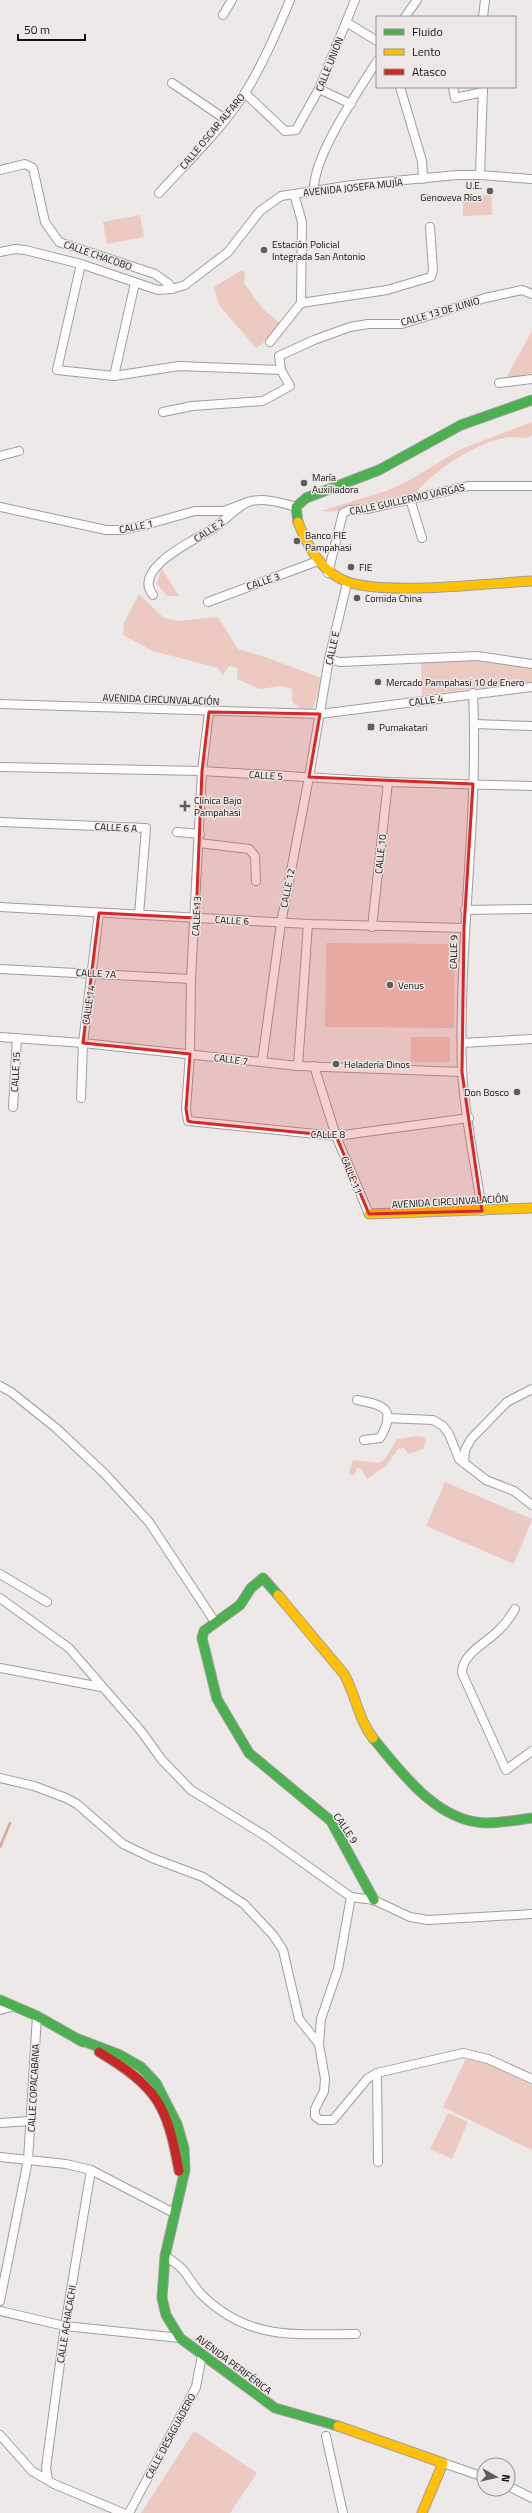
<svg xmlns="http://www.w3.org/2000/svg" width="532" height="2513" font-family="'Titillium Web',sans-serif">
	<rect width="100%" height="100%" fill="#ece9e8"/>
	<g fill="#eccac1">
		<path d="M 491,195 L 492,215 L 463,216 L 463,196 Z"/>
		<path d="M 140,215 L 144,237 L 107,244 L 103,222 Z"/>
		<path d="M 242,270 L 245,274 L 244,283 L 262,308 L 281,324 L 270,338 L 256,348 L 219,305 L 214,287 Z"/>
		<path d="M 532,331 L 532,373 L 508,378 L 507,376 Z"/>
		<path d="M 532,422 L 532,435 L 528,438 C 521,438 511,436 504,438 C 476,443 433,471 416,493 C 391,499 347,514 321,511 L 386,491 L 410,480 L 461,449 Z"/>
		<path d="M 161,569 L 162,569 L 179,596 L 167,596 L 157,584 Z"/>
		<path d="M 139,594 L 164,618 L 178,621 L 218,617 L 238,649 L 265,657 L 324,679 L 312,710 L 302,709 L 292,702 L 292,689 L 281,686 L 260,689 L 237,679 L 237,668 L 229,666 L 223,675 L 218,668 L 153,651 L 123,635 L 124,623 Z"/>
		<path d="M 482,659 L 532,666 L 532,682 L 422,695 L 421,662 Z"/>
		<path d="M 326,943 L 455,944 L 454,1028 L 325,1027 Z"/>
		<rect x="411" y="1037" width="39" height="25"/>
		<path d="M 418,1436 L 424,1437 L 426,1440 L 423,1449 L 408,1454 L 404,1448 L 398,1449 L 387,1465 L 367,1479 L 360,1468 L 357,1468 L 354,1476 L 349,1473 L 353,1460 L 379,1463 L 385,1459 L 397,1439 Z"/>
		<path d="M 445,1482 L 532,1519 L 514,1564 L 426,1526 Z"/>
		<path d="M 468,2054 L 532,2085 L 532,2150 L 443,2107 Z"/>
		<path d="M 448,2113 L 468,2122 L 452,2159 L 430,2149 Z"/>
		<path d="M 194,2431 L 257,2473 L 230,2513 L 141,2513 Z"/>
	</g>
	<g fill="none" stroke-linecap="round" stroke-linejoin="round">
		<path stroke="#dba597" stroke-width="2.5" d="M 0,1847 L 10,1823"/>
		<g stroke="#a09e9d" stroke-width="10">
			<g id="street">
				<path d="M 223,15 L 232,0"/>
				<path d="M 405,17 L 417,0"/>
				<path d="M 483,17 L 485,0"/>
				<path d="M 346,22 L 377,41"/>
				<path d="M 172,83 L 225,119"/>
				<path d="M 400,87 L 422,161 L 423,179"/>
				<path d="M 453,87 L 455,98 L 483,92"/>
				<path d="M 319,89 L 351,104"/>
				<path d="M 245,93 L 285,131 L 296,130 L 319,89 L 355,0"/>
				<path d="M 0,170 L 25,164 L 33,168 L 45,222 L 59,242 L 155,274 L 169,284 L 172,289"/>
				<path d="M 480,175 L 483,87"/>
				<path d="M 314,190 C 313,156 358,92 377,61"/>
				<path d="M 159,193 C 188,161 221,130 245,93 C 263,64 277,31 290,0"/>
				<path d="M 294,194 L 302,222 L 301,303"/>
				<path d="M 0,252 L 15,249 L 25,250 L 81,264 L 158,290 L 172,289 L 185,285 L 228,252 L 260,211 L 281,196 L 352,185 L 457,175 L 480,175 L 532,179"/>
				<path d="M 81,264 L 57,370 L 114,376 L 179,366 L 281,370"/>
				<path d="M 301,303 L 387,290 L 431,277 L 433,270 L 430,227"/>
				<path d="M 270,342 L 301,303"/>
				<path d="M 114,376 L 135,283"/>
				<path d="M 499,383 L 532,379"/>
				<path d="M 163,412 L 192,406 L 263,401 L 290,386 L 281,370 L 279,356 L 314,340 L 350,327 L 368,324 L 402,324 L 485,298 L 522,290 L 532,294"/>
				<path d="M 0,456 L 19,451"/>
				<path d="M 410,499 L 422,538"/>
				<path d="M 0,507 L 106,530 L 121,530 L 145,525 L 195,511 L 224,511 L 248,502"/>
				<path d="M 328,573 L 343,513 L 349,510 L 367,509 L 469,486 L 532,486"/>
				<path d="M 153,595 C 131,568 197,539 214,528 C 225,521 236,507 248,502 C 263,497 282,503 296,507"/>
				<path d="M 208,602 L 318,561"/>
				<path d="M 329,659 L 340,662 L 477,656 L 532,664"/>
				<path d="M 473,693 C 479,819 458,944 462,1070 C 464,1114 476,1167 482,1211"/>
				<path d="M 0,704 L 320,714 L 532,687"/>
				<path d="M 209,712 L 202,771 L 191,979 L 190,1054 L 186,1109 L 188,1121 L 336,1136 L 469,1118"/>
				<path d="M 474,724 L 532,726"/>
				<path d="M 0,767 L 202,771 L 388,782 L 532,786"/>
				<path d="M 0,822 L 146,828 L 139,915"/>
				<path d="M 177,832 L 200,834"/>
				<path d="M 199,843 L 249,849 L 255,856 L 256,881"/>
				<path d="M 0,907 L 308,924 L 464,928"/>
				<path d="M 465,910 L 532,909"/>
				<path d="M 372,927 L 388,782"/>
				<path d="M 0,969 L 191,979"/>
				<path d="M 0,1037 L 83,1043 L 298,1066 L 462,1072"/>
				<path d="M 462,1043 L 532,1039"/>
				<path d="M 262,1062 L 281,923 L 309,777 L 329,659 L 347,583"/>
				<path d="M 298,1066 L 308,924"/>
				<path d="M 314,1066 L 336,1136 L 369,1214"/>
				<path d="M 81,1098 L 83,1043 L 99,913"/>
				<path d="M 13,1107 L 17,1038"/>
				<path d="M 0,1386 L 11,1392 L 56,1428 L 105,1474 L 149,1522 L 215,1622"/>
				<path d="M 357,1400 C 383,1405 398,1408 380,1438 L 364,1440"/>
				<path d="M 387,1418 L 433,1420 L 443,1426 L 449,1434 L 459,1459 L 486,1480 L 514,1491 L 532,1505"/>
				<path d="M 464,1463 L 465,1450 L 471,1439 L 507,1402 L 532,1389"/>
				<path d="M 0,1574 L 47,1602"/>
				<path d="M 0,1598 L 69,1648 L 141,1731 L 162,1760 L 191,1790 L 267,1837 L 351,1897 L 374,1900 L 410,1917 L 428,1920 L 532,1914"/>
				<path d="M 515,1609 C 511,1616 506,1623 500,1629 C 487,1643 462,1653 462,1673 L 506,1770 L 532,1751"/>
				<path d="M 0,1668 L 101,1687"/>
				<path d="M 0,1778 L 34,1786 L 66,1798 L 77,1804 L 123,1844 L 152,1858 L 203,1877 L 244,1904 L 273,1935 L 283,1950 L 299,2019 L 319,2044"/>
				<path d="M 351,1897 L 338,1969 L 321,2019 L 319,2044 L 325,2079 L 324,2091 L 315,2109 L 315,2116 L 320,2120 L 333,2120 L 368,2078 L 377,2073 L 463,2053 L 488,2059 L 532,2079"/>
				<path d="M 0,2010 L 15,2006"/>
				<path d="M 377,2073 L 378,2162"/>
				<path d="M 0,2123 L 31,2121"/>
				<path d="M 0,2157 L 66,2164 L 91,2170 L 174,2213"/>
				<path d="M 165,2256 C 171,2260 179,2265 184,2271 C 190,2279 195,2288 202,2295 C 249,2341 295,2334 356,2334"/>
				<path d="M 0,2301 L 28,2160 L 37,2016"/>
				<path d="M 0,2311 L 65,2326 L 180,2338"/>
				<path d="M 0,2435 L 32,2471 L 54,2484 L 123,2513"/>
				<path d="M 326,2436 L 343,2513"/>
				<path d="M 443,2463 L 484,2477"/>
				<path d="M 48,2479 L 46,2468 L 65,2326 L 91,2170"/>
				<path d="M 508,2486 L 532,2498"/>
				<path d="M 129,2513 L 196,2387 L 202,2355"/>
			</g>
		</g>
		<g stroke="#a09e9d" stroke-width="11">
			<g id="fast">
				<path d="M 298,522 L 296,507 L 306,498 L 379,470 L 461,425 L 532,400"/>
				<path d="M 278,1595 L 263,1578 L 251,1588 L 240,1605 L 204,1631 L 202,1638 L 217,1699 L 249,1753 L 331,1821 L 374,1900"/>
				<path d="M 373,1738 C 401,1772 437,1822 486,1823 C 501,1823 517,1820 532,1818"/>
				<path d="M 0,2000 L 37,2016 L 83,2042"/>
				<path d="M 78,2039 L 120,2055 L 141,2067 L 156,2083 L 177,2124 L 184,2148 L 185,2170 L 165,2256 L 162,2298 L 166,2315 L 180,2338 L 275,2408 L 338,2426"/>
			</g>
		</g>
		<g stroke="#a09e9d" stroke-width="11">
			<g id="slow">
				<path d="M 298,522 C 306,543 319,567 339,578 C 372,598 489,583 532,581"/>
				<path d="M 369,1214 L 532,1208"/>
				<path d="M 278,1595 L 344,1674 C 356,1695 358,1719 373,1738"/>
				<path d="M 338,2426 L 443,2463 L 422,2513"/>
			</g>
		</g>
		<g stroke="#a09e9d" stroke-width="11">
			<path id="jam" d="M 99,2052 C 157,2087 167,2104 179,2171"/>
		</g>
		<use href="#street" stroke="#fcfcfc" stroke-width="8"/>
		<use href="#fast" stroke="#4caf50" stroke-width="9"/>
		<use href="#slow" stroke="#ffc107" stroke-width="9"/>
		<use href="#jam" stroke="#c62828" stroke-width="9"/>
	</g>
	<path fill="#d62828" fill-opacity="0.2" stroke="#d62828" stroke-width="3" stroke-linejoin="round" d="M 209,712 L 320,714 L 309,777 L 473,784 L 464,928 L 462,1072 L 482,1211 L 369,1214 L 336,1136 L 192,1122 L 188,1121 L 186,1109 L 190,1054 L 83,1043 L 99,913 L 196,918 L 202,771 Z"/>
	<g fill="#5f5d5c" stroke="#ede8e7" stroke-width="1.5">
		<circle cx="490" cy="191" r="4"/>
		<circle cx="264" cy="250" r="4"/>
		<circle cx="304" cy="483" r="4"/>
		<circle cx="297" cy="541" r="4"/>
		<circle cx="351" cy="567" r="4"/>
		<circle cx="357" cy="598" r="4"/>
		<circle cx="378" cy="682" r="4"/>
		<rect x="367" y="723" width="8" height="8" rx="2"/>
		<path d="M183 800h4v4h4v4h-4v4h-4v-4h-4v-4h4z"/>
		<circle cx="390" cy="985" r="4"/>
		<circle cx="336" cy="1064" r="4"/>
		<circle cx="517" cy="1092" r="4"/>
	</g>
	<g text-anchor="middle" stroke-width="3" stroke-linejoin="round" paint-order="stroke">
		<g font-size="10" fill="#131111" stroke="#ede8e7">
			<text transform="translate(329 64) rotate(-68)" y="4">CALLE UNIÓN</text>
			<text transform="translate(212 131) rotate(-50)" y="4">CALLE OSCAR ALFARO</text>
			<text transform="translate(353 187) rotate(-6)" y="4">AVENIDA JOSEFA MUJÍA</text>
			<text transform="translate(98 255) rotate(19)" y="4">CALLE CHACOBO</text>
			<text transform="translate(440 311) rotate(-16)" y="4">CALLE 13 DE JUNIO</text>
			<text transform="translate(407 499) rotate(-12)" y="4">CALLE GUILLERMO VARGAS</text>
			<text transform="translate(136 526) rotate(-11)" y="4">CALLE 1</text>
			<text transform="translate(209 530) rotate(-33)" y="4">CALLE 2</text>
			<text transform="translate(263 581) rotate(-19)" y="4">CALLE 3</text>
			<text transform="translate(332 648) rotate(-78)" y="4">CALLE E</text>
			<text transform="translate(161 699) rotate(2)" y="4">AVENIDA CIRCUNVALACIÓN</text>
			<text transform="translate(426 700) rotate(-8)" y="4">CALLE 4</text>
			<text transform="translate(266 775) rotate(3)" y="4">CALLE 5</text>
			<text transform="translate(116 827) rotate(3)" y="4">CALLE 6 A</text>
			<text transform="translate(380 854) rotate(-84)" y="4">CALLE 10</text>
			<text transform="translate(287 888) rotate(-79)" y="4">CALLE 12</text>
			<text transform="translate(196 916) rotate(-87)" y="4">CALLE 13</text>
			<text transform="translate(232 920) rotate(3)" y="4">CALLE 6</text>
			<text transform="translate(453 952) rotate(-89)" y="4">CALLE 9</text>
			<text transform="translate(96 973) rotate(3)" y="4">CALLE 7A</text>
			<text transform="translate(88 1005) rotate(-82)" y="4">CALLE 14</text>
			<text transform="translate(231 1059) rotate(7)" y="4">CALLE 7</text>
			<text transform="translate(15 1072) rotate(-87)" y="4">CALLE 15</text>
			<text x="328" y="1138">CALLE 8</text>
			<text transform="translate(352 1175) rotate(68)" y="4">CALLE 11</text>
			<text transform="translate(450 1201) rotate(-3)" y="4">AVENIDA CIRCUNVALACIÓN</text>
			<text transform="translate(346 1828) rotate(56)" y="4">CALLE 9</text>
			<text transform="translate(33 2088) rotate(-87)" y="4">CALLE COPACABANA</text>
			<text transform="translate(66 2324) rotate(-81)" y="4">CALLE ACHACACHI</text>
			<text transform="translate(234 2364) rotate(37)" y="4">AVENIDA PERIFÉRICA</text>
			<text transform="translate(170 2436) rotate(-62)" y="4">CALLE DESAGUADERO</text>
		</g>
		<g font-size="10" fill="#131111" stroke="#ede8e7" text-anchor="start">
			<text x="482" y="189" text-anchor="end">U.E.<tspan x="482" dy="12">Genoveva Ríos</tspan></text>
			<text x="272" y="248">Estación Policial<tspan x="272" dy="12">Integrada San Antonio</tspan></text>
			<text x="312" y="481">María<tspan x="312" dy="12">Auxiliadora</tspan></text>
			<text x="305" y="539">Banco FIE<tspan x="305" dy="12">Pampahasi</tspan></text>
			<text x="359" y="571">FIE</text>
			<text x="365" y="602">Comida China</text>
			<text x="386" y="686">Mercado Pampahasi 10 de Enero</text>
			<text x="379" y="731">Pumakatari</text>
			<text x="194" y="804">Clínica Bajo<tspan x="194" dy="12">Pampahasi</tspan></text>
			<text x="398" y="989">Venus</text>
			<text x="344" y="1068">Heladería Dinos</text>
			<text x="509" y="1096" text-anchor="end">Don Bosco</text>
		</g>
	</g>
	<rect x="376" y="16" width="140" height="72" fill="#ede8e7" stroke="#969291"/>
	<rect x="384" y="29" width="20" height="6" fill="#4caf50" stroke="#969291"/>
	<text x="412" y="36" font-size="12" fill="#131111">Fluido</text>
	<rect x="384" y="49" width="20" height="6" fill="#ffc107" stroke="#969291"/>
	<text x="412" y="56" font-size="12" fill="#131111">Lento</text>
	<rect x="384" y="69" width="20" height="6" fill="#c62828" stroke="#969291"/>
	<text x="412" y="76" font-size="12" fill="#131111">Atasco</text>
	<g transform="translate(496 2477) rotate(98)"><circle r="19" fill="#ede8e7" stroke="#969291"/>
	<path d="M0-3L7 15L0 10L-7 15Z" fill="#5f5d5c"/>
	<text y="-6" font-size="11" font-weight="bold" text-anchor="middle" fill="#131111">N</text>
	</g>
	<path d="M18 34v6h67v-6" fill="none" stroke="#131111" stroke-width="2"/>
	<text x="24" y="34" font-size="12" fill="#131111" stroke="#ede8e7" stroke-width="3" paint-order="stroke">50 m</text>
</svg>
